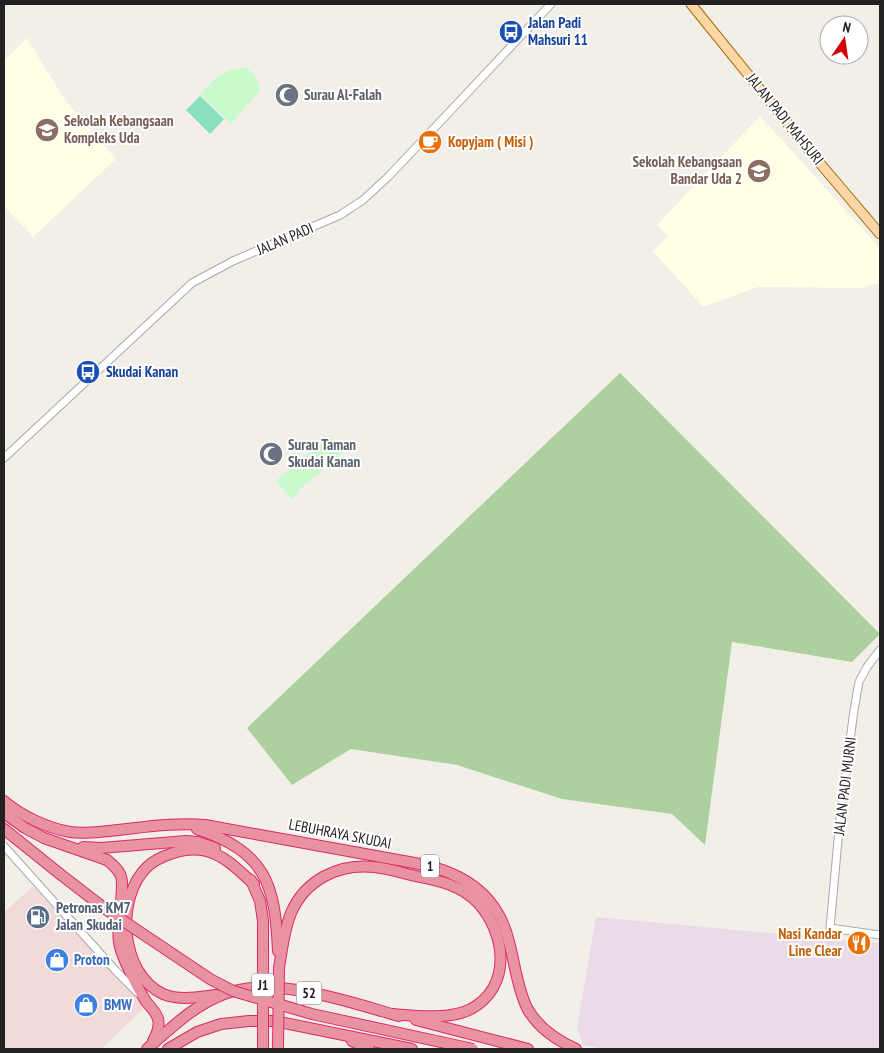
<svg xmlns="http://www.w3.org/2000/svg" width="884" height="1053" font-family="'PT Sans Narrow',sans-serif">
	<rect width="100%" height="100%" fill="#f2efe9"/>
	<path fill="#f2dad9" d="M 33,886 L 112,972 L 146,1006 L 101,1049 L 4,1049 L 4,912 Z"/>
	<path fill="#ebdbe8" d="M 596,917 L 880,943 L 880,1049 L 604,1049 L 583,1045 L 577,1027 Z"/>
	<g fill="#ffffe5">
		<path d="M 27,38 L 65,100 L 116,159 L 33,237 L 4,206 L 4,61 Z"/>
		<path d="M 760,116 L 880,248 L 880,282 L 862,288 L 758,287 L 703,307 L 653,251 L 668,236 L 657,225 Z"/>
	</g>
	<path fill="#add19e" d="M 620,373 L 880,634 L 852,662 L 732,642 L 705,845 L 672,814 L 562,799 L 457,765 L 351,749 L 292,785 L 247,728 Z"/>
	<g fill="#c8facc">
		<path d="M 245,68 C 256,74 258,79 260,90 L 231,124 L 200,94 C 215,80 223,68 245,68 Z"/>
		<path d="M 330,435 L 344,451 L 298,491 L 299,493 L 292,499 L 276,481 Z"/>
	</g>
	<path fill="#88e0be" d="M 200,96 L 224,119 L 210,134 L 186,110 Z"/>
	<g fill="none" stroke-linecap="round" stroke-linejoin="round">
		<g stroke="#a9a9a9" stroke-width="9">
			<g id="minor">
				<path d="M 4,458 L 192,283 L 233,261 L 340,215 L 363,200 L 389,176 L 551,4"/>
				<path d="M 880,650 L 867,667 L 859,682 L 854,710 L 840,818 L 830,928 L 880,935"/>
				<path d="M 4,846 L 116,971 L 138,993"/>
			</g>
		</g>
		<g stroke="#a06b00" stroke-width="11">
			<path id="major" d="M 691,4 L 818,161 L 880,234"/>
		</g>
		<g stroke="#dc2a67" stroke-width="12">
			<g id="highway">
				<path d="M 4,801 C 22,816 47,828 70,832 C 82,834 96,832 109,831 C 140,828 174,822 205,825 L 420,864 C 464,873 498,895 509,942 C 515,964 517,987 527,1008 C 538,1028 556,1040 576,1049"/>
				<path d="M 4,813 L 25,828 L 44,838 L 107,860 C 112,864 117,868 120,874 C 127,887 114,926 120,947 C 125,965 136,984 145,1000 C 149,1006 156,1011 158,1019 C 160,1027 157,1034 153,1041"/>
				<path d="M 4,829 L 60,874"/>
				<path d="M 197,829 C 266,852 275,884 278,951"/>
				<path d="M 83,847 L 101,848 L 186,841 L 198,842 L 215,848"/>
				<path d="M 251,880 L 260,901 L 263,921"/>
				<path d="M 279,968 C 282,950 284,930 291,913 C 305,880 339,863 374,867 C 386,868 399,872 411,875 C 436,880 461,884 479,904 C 506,935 512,986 471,1009 C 450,1020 416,1016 393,1014"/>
				<path d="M 216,995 C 199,997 180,1001 163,994 C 120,974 115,898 147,867 C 154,860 164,856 173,853 C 186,849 202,848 215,854 C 230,860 241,873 254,884"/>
				<path d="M 416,1020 L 528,1049"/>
				<path d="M 352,1041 L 369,1049"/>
				<path d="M 147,1049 C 170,1029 194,1005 224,994 C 275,975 348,1002 399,1016"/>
				<path d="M 168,1049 L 197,1032 L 221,1024 L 249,1021 L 275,1021 L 412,1049"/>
			</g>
		</g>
		<use href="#minor" stroke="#fff" stroke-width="7"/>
		<use href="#major" stroke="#fcd6a4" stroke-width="9"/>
		<use href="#highway" stroke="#e892a2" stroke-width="10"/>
		<g stroke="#dc2a67" stroke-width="12" stroke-linecap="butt">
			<g id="highway-bridge">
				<path d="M 60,874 L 104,908 L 210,979 L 233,991 L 312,1014 L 473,1049"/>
				<path d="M 263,1049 L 263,921"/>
				<path d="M 278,1049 L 279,968"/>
			</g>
		</g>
		<use href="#highway-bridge" stroke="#e892a2" stroke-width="10"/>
	</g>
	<defs>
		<g id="bus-disc" transform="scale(1.25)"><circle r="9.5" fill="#1a4fb4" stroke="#fff"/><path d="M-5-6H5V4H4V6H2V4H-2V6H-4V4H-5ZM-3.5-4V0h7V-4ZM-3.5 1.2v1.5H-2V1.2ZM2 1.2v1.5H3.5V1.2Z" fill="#fff"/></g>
		<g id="mosque-disc" transform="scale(1.25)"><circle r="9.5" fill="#6b7280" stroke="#fff"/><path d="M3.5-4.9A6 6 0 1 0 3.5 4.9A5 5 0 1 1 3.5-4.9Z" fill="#fff"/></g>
		<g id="school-disc" transform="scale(1.25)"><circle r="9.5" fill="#8d6e63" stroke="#fff"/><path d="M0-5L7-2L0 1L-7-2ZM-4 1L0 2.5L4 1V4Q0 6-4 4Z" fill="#fff"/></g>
		<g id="cafe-disc" transform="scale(1.25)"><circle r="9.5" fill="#e8710a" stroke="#fff"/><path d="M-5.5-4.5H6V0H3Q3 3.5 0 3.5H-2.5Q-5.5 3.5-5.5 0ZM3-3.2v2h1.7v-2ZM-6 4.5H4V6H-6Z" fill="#fff"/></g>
		<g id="fuel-disc" transform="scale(1.25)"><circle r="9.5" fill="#5c6f8a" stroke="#fff"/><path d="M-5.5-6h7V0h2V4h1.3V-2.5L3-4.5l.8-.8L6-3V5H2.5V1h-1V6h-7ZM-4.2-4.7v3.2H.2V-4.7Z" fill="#fff"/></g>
		<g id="restaurant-disc" transform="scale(1.25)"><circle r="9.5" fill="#e8710a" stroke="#fff"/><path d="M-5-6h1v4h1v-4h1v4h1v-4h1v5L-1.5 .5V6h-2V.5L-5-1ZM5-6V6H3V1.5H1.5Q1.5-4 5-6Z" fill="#fff"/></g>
		<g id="shop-disc" transform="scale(1.25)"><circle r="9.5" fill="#3f7fe0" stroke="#fff"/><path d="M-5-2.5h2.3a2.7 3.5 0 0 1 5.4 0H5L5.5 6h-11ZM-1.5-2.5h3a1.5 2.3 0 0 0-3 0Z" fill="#fff"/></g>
	</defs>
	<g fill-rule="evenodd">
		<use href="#bus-disc" x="511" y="32"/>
		<use href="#mosque-disc" x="287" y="95"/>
		<use href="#school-disc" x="47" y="130"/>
		<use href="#cafe-disc" x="430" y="142"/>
		<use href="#school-disc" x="759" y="171"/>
		<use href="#bus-disc" x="88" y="372"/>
		<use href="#mosque-disc" x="271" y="454"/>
		<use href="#fuel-disc" x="38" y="917"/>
		<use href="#restaurant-disc" x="859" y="943"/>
		<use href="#shop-disc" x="57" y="960"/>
		<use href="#shop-disc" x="86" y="1005"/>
	</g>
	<g text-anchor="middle" stroke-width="4" stroke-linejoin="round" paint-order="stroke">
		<g fill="#fff" stroke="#646464" stroke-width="1">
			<rect x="421" y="854.5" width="18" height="23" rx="4"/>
			<rect x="252" y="973.5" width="22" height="23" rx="4"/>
			<rect x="296.5" y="981.5" width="25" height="23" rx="4"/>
		</g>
		<g font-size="14" font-weight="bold" fill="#222">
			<text x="430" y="871">1</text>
			<text x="263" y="990">J1</text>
			<text x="309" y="998">52</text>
		</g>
		<g font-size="15" font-weight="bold" fill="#164399" stroke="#fff" text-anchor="start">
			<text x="528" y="28">Jalan Padi<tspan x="528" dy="17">Mahsuri 11</tspan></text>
			<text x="106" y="377">Skudai Kanan</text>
		</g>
		<g font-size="15" font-weight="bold" fill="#5b616d" stroke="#fff" text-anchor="start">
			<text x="304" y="100">Surau Al-Falah</text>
			<text x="288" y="450">Surau Taman<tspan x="288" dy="17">Skudai Kanan</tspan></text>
		</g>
		<g font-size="15" fill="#222" stroke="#fff">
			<text transform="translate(785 119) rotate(51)" y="5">JALAN PADI MAHSURI</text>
			<text transform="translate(285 239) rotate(-23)" y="5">JALAN PADI</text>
			<text transform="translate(845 786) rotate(-83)" y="5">JALAN PADI MURNI</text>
			<text transform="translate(340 834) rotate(11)" y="5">LEBUHRAYA SKUDAI</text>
		</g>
		<g font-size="15" font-weight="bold" fill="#785e54" stroke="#fff" text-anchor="start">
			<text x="64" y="126">Sekolah Kebangsaan<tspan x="64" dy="17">Kompleks Uda</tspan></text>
			<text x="742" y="167" text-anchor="end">Sekolah Kebangsaan<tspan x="742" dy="17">Bandar Uda 2</tspan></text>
		</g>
		<g font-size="15" font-weight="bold" fill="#c56008" stroke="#fff" text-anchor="start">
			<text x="448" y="147">Kopyjam ( Misi )</text>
			<text x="842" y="939" text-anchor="end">Nasi Kandar<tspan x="842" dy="17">Line Clear</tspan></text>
		</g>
		<g font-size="15" font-weight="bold" fill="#4e5e75" stroke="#fff" text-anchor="start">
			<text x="56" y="913">Petronas KM7<tspan x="56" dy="17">Jalan Skudai</tspan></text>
		</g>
		<g font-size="15" font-weight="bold" fill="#366cbe" stroke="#fff" text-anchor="start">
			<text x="74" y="965">Proton</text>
			<text x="104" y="1010">BMW</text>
		</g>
	</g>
	<rect width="884" height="1053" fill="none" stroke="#222222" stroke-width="10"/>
	<g transform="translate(844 40) rotate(13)"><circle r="24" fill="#ffffff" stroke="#a7a7a7"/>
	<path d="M0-4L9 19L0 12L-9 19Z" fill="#d40000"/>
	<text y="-8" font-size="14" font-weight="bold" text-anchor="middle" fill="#222222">N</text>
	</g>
</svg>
